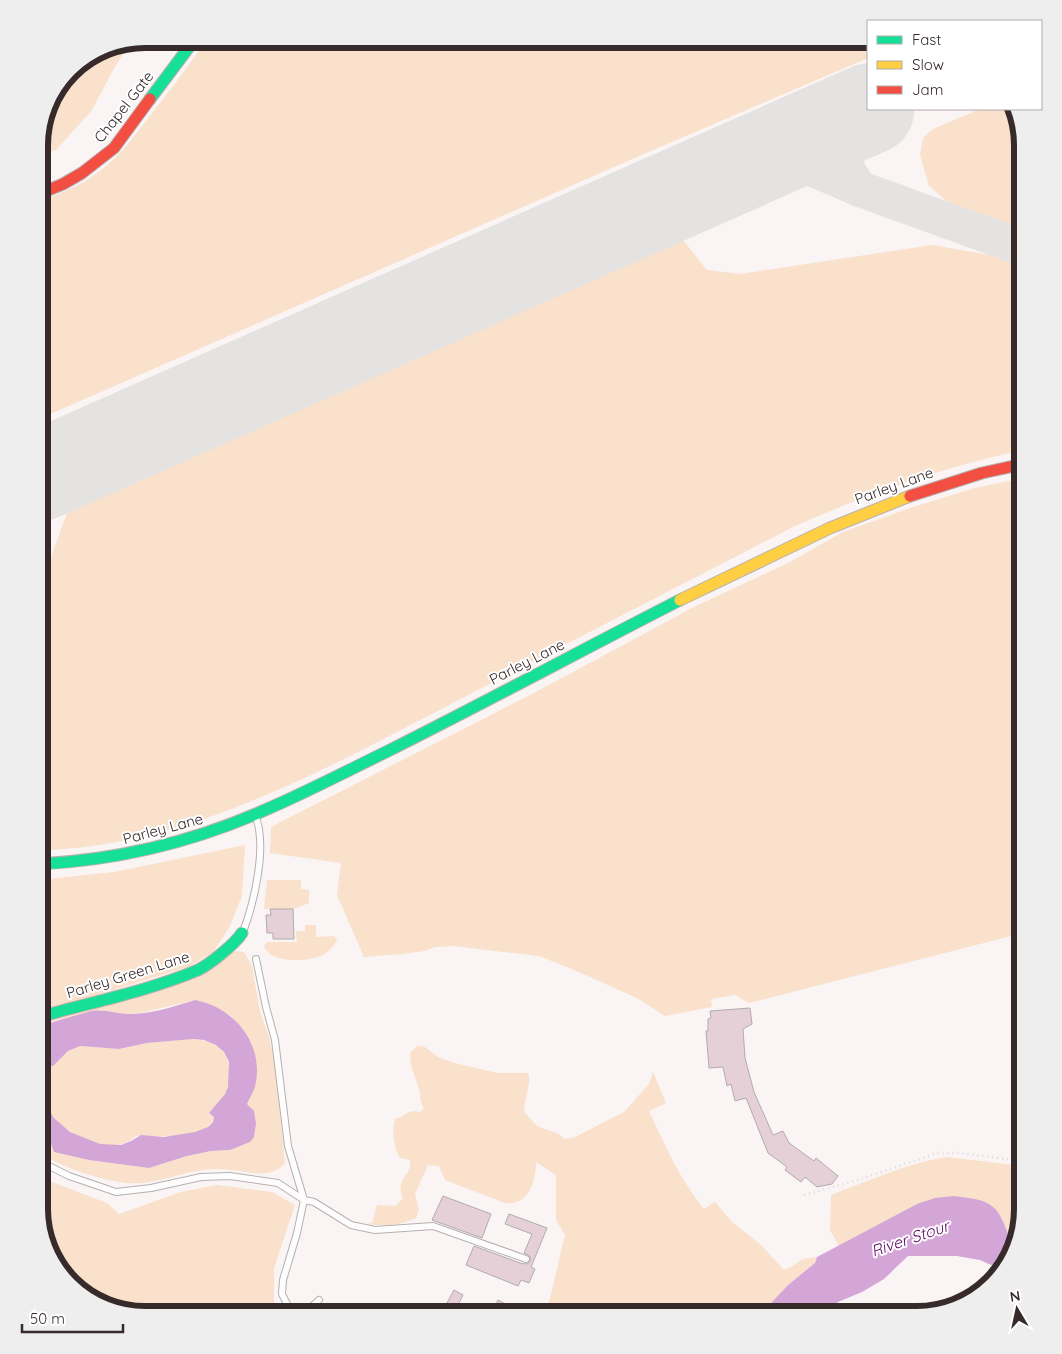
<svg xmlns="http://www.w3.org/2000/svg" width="1062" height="1354" font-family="Quicksand,sans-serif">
	<rect width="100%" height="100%" fill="#faf4f4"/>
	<g fill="#f9e1cb">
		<path d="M 207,39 L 868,39 L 868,58 L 646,153 L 39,419 L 39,200 C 68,193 97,177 118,155 C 130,143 139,129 150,116 C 170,91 189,65 207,39 Z"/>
		<path d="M 131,41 L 113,70 L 92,110 L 56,150 L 39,154 L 39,137 L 50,98 L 74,65 L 104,47 Z"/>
		<path d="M 980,109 L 1013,109 L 1023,144 L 1023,231 L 950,204 L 929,186 L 920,155 L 923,138 L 933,129 Z"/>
		<path d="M 683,240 L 707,270 L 740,274 L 932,245 L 990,255 L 1023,267 L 1023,450 C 941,468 870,493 793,527 C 686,582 579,637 472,693 C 340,761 191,848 39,850 L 39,590 L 67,513 Z"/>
		<path d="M 1023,478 L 1023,933 L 749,1003 L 735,995 L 711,999 L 712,1007 L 665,1016 L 637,998 L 572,969 L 539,956 L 453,946 L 435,947 L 425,951 L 401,954 L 364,957 L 337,895 L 341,863 L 270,853 L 271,827 L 532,694 L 694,607 L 788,563 L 843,532 L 910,508 L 975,488 Z"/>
		<path d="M 245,845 L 242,896 L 229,928 L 213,952 L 188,967 L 39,1013 L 39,880 L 114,872 Z"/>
		<path d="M 267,880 L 301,880 L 301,889 L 309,890 L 309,903 L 294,909 L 264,909 Z"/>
		<path d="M 305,925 L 316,925 L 316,937 L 334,936 L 337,940 C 333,947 329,951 323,955 C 309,962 270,964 264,946 L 267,942 L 297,942 L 296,931 L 305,931 Z"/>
		<path d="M 237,951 L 244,952 L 252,966 L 260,1012 L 269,1037 L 275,1065 L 285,1163 C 270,1183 240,1168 217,1169 C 186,1169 157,1186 126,1183 C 96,1179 65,1168 39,1153 L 39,1123 L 46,1130 L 54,1152 L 89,1160 L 149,1168 L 187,1156 L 211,1151 L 230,1150 L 256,1123 L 254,1111 L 247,1104 L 256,1083 L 257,1063 L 251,1042 L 230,1015 L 195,1000 L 136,1014 L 121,1014 L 112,1012 L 53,1021 L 39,1026 L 39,1021 Z"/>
		<path d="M 193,1039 C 201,1040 210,1041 216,1045 C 230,1053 233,1078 226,1091 C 223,1099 215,1107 209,1113 L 214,1117 C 208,1140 156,1136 136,1136 C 106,1164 46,1125 39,1091 C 37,1083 39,1072 39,1064 L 55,1064 L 68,1051 L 80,1046 L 119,1049 L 147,1043 Z"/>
		<path d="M 417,1046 L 425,1047 L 438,1057 L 454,1063 L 498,1073 L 528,1073 C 532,1082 524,1098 524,1112 L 537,1126 L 559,1134 L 564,1139 L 575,1137 L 624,1112 L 649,1084 L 653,1072 L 666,1103 L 649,1111 C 665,1145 680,1180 704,1209 L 715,1202 L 732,1222 L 760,1244 L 784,1270 L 791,1267 L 803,1259 L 817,1257 L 815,1263 L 788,1285 L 762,1314 L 754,1308 L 746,1315 L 546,1315 L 565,1235 L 556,1220 L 556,1175 L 536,1162 C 536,1182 528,1206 505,1203 L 445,1180 L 439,1166 L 428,1165 L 415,1194 L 419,1210 L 416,1218 C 399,1226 385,1226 367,1224 L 372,1223 L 377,1205 L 396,1206 L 403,1198 C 394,1178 413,1176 410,1160 L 400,1158 C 393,1146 392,1132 395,1119 C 406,1117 406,1109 420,1112 L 424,1108 C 419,1100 421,1097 419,1089 C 415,1075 410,1069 410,1053 Z"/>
		<path d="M 947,1157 L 1023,1166 L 1023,1210 L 1016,1237 L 1008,1234 L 1002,1218 L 917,1204 L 839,1246 L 830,1230 L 831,1195 C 869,1181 907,1163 947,1157 Z"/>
		<path d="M 39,1177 L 107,1203 L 119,1214 L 181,1192 L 217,1185 L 272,1192 L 295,1205 L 274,1268 L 274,1302 L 281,1315 L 144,1315 L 92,1301 L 56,1268 L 39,1210 Z"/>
	</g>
	<g fill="#d4a6d7">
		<path d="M 195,1000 C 233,1007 263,1042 256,1082 C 255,1090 250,1097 247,1104 L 254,1111 L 256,1123 L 254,1137 L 250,1142 L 230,1150 L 211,1151 L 187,1156 L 149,1168 L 89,1160 L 54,1152 L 46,1130 L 39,1123 L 39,1093 L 54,1118 L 70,1132 L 100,1144 L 121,1145 L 131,1141 L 141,1135 L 164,1137 L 195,1132 L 208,1127 L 213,1122 L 214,1117 L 209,1113 L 225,1094 L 228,1087 L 229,1062 L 224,1052 L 216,1045 L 204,1040 L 193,1039 L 147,1043 L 119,1049 L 80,1046 L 68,1051 L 53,1066 L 39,1064 L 39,1026 L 91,1011 C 106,1009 119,1015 134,1014 C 154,1013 176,1006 195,1000 Z"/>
		<path d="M 954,1196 C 987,1200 997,1201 1008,1234 L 1016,1237 L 1009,1262 L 1002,1270 L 980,1260 L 957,1256 L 908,1256 L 884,1279 L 862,1292 L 838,1302 L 826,1315 L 760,1315 L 788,1285 L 815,1263 L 817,1257 L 917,1204 L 935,1198 Z"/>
	</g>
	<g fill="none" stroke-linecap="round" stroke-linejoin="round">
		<g stroke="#e5e2e2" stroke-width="36">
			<path d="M 744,163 L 791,164 L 813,169 L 860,189 L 1023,248"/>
			<path d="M 860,189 C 830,151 846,137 877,109"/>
			<path d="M 39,497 C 46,482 53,474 66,465"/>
		</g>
		<path stroke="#e5e2e2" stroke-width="91" d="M 39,476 L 869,109"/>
	</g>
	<g fill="#e5d0d8" stroke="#b2abae">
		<path d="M 270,909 L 293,909 L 294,939 L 273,939 L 273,933 L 267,933 L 266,915 L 271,915 Z"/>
		<path d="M 750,1008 L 752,1024 L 743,1029 L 745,1058 L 754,1092 L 773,1135 L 783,1131 L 789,1143 L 814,1161 L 816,1158 L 838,1176 L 832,1184 L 817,1187 L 805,1177 L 801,1182 L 785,1170 L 787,1167 L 768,1153 L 746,1098 L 735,1101 L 731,1084 L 727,1086 L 723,1067 L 709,1068 L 706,1031 L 708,1031 L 708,1019 L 711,1018 L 710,1011 Z"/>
		<path d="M 443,1196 L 491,1214 L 482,1238 L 432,1220 Z"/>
		<path d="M 509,1214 L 547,1228 L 531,1267 L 535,1269 L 529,1283 L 521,1280 L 518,1286 L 466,1265 L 474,1246 L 520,1263 L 526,1264 L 530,1262 L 530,1256 L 524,1253 L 532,1234 L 505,1224 Z"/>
		<path d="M 454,1290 L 463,1295 L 456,1309 L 447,1303 Z"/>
		<path d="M 498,1300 L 513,1308 L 509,1315 L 491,1315 Z"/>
	</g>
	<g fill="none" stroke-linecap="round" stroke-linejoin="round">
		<g stroke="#b7b0b0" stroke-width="8">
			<g id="lane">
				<path d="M 243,932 C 254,903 268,845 255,815"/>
				<path d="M 256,959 L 266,1007 L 275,1040 L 288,1146 L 304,1200 L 297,1233 L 283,1280 L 282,1294 L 289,1308 C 301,1314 310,1309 319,1300"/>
				<path d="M 39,1161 L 69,1176 L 116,1192 L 151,1188 L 201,1177 L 230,1176 L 278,1183 L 304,1200 L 314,1202 L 351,1225 L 375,1230 L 433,1226 L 526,1259"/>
			</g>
		</g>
		<g stroke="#b7b0b0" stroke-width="13">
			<g id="fast">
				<path d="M 150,99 L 195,39"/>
				<path d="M 39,864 C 117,860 193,842 265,810 C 307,792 347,771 388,751 C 486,702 582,650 680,600"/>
				<path d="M 39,1017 C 92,1002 148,991 198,970 C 210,964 235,944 242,933"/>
			</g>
		</g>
		<g stroke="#b7b0b0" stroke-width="13">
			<path id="slow" d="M 680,600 L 830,528 L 910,496"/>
		</g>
		<g stroke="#b7b0b0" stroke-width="13">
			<g id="jam">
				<path d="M 39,194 L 63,184 L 82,173 L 114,148 L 150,99"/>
				<path d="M 910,496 L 982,473 L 1023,464"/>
			</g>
		</g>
		<path stroke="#dbdada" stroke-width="2.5" stroke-dasharray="1 4" stroke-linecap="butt" d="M 804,1195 L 861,1179 L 937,1153 L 959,1153 L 1023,1161"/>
		<use href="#lane" stroke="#fefdfd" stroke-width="6"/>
		<use href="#fast" stroke="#16e098" stroke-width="11"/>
		<use href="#slow" stroke="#ffcf43" stroke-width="11"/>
		<use href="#jam" stroke="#f24e42" stroke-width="11"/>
	</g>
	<g text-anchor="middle" stroke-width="4" stroke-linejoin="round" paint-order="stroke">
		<g font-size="15" fill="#362a2b" stroke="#fff">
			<text transform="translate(124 107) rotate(-52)" y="5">Chapel Gate</text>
			<text transform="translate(894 486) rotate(-20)" y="5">Parley Lane</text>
			<text transform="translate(527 662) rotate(-27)" y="5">Parley Lane</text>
			<text transform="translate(163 829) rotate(-15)" y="5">Parley Lane</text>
			<text transform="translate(128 975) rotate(-17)" y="5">Parley Green Lane</text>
		</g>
		<g font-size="16" font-style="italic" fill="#58055f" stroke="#fff">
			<text transform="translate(910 1238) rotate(-19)" y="6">River Stour</text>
		</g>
	</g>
	<path d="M0 0H1062V1354H0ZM145 48H917A97 97 0 0 1 1014 145V1209A97 97 0 0 1 917 1306H145A97 97 0 0 1 48 1209V145A97 97 0 0 1 145 48Z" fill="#efeeee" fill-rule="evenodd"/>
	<path fill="none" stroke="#362a2b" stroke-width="6" d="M145 48H917A97 97 0 0 1 1014 145V1209A97 97 0 0 1 917 1306H145A97 97 0 0 1 48 1209V145A97 97 0 0 1 145 48Z"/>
	<rect x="867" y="20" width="175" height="90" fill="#ffffff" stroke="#afaaaa"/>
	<rect x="877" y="36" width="25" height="8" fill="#16e098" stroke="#afaaaa"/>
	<text x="912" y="45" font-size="15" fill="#362a2b">Fast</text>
	<rect x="877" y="61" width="25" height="8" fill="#ffcf43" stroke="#afaaaa"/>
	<text x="912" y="70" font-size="15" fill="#362a2b">Slow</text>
	<rect x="877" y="86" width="25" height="8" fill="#f24e42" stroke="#afaaaa"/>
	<text x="912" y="95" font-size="15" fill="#362a2b">Jam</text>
	<g transform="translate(1017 1309) rotate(351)" stroke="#ffffff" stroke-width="4" paint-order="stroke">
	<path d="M0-4L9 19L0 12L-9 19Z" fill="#362a2b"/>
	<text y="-8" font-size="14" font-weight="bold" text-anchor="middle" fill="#362a2b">N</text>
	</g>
	<path d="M22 1324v8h101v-8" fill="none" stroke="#362a2b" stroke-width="2.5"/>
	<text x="30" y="1324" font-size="15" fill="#362a2b" stroke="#ffffff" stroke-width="4" paint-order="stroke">50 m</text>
</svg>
